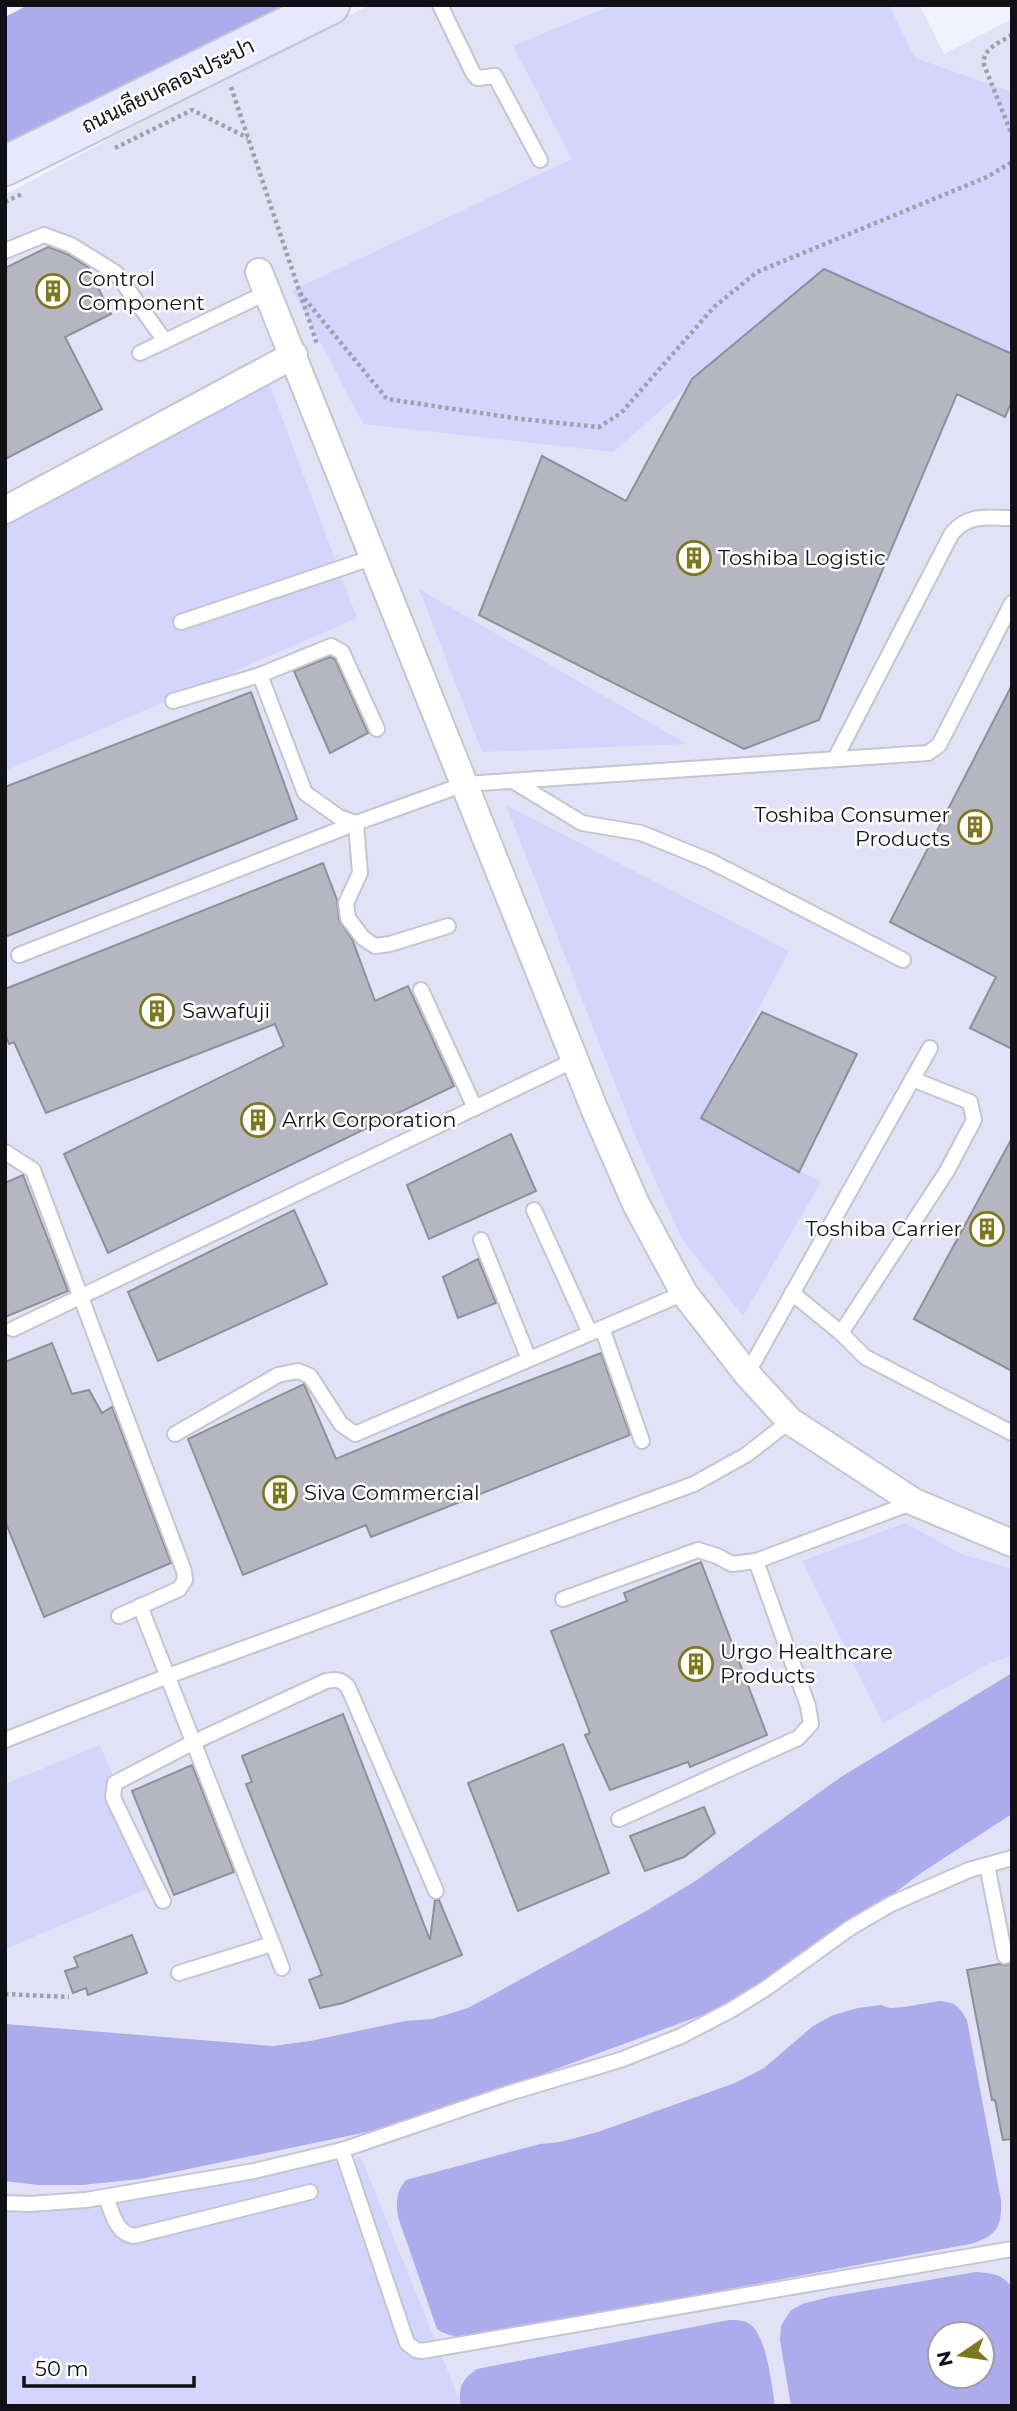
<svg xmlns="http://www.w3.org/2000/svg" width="1017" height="2411" font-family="Montserrat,Sarabun,sans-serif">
	<rect width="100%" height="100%" fill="#f2f2ff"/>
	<path fill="#e1e2f6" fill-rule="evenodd" d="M 370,5 L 920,5 L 944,54 L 1012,19 L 1012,2406 L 5,2406 L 5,195 L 226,76 ZM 940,2334 L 982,2334 L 982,2376 L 940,2376 Z"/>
	<g fill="#d4d5fd">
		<path d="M 613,5 L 889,5 L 915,58 L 1012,92 L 1012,353 L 824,269 L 613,452 L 363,424 L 293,290 L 572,159 L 513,46 Z"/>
		<path d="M 265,372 L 357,618 L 5,771 L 5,510 Z"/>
		<path d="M 419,589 L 687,744 L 482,752 Z"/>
		<path d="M 506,805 L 789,951 L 701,1118 L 821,1182 L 743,1316 L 682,1239 L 639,1145 Z"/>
		<path d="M 905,1523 L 961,1554 L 1012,1569 L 1012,1656 L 990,1663 L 883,1723 L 802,1561 Z"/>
		<path d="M 100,1745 L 160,1884 L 5,1949 L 5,1784 Z"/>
		<path d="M 361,2157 L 462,2406 L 5,2406 L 5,2201 L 70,2205 Z"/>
	</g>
	<g fill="#acabeb" fill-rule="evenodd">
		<path d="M 28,5 L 301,5 L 5,155 L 5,17 Z"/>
		<path d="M 1012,1673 L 1012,1814 L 921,1873 L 821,1948 L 724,2007 L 526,2080 L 494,2097 L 401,2125 L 140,2179 L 82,2185 L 38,2185 L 5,2181 L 5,2024 L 273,2046 L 310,2041 L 405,2021 L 432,2019 L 468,2008 L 641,1914 L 697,1880 L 841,1777 Z"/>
		<path d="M 939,2001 C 955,2002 959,2006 967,2020 L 1001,2200 C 1002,2228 996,2236 970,2244 L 482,2335 C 466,2336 450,2339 437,2329 L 398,2217 C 396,2202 396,2192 406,2180 L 540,2144 L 560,2142 L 598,2132 L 735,2083 L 764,2068 L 813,2026 L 833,2015 L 858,2008 L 881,2005 L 890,2008 L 904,2007 Z"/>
		<path d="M 976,2272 C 991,2273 1002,2274 1012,2287 L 1012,2406 L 791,2406 L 780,2340 L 781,2326 L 790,2311 L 802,2304 L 829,2297 ZM 982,2334 L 982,2376 L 940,2376 L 940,2334 Z"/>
		<path d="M 729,2320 C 737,2320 745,2320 751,2325 C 767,2338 772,2386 775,2406 L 461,2406 C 457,2388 463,2378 477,2369 Z"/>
	</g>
	<g fill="#b5b6c2" stroke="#8e8f9a" stroke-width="2">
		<path d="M 48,247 L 67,254 L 88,267 L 111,314 L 65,337 L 102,409 L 5,459 L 5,268 Z"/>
		<path d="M 824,269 L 1012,354 L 1012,401 L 1005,417 L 957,394 L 819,720 L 744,749 L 479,615 L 542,456 L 626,501 L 692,379 Z"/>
		<path d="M 330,657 L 335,659 L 368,733 L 330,753 L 294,671 Z"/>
		<path d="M 1012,685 L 1012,1049 L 970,1028 L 996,977 L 890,922 Z"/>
		<path d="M 251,692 L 297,819 L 5,937 L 5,787 Z"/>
		<path d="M 323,863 L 337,900 L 339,920 L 352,939 L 375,1001 L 408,986 L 454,1086 L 108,1253 L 64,1154 L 284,1046 L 275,1024 L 46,1113 L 14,1042 L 9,1044 L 5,1033 L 5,989 Z"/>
		<path d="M 762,1012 L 857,1054 L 799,1172 L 701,1118 Z"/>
		<path d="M 511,1134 L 536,1191 L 429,1239 L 407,1185 Z"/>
		<path d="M 1012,1138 L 1012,1371 L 914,1319 Z"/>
		<path d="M 23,1175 L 68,1291 L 5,1317 L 5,1183 Z"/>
		<path d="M 294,1210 L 327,1284 L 158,1361 L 128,1292 Z"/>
		<path d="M 478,1259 L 496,1303 L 458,1318 L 443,1277 Z"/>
		<path d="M 52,1343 L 72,1394 L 89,1390 L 102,1413 L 112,1407 L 171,1563 L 44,1617 L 5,1521 L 5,1362 Z"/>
		<path d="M 601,1353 L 630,1435 L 371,1537 L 366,1525 L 243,1575 L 188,1439 L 304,1384 L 336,1459 L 468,1404 Z"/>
		<path d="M 701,1562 L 767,1735 L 690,1767 L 688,1762 L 610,1790 L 585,1735 L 590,1733 L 551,1631 L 627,1601 L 624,1593 Z"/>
		<path d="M 343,1714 L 430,1940 L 435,1900 L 439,1900 L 462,1955 L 343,2003 L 320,2008 L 309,1980 L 322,1975 L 246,1784 L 252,1782 L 242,1756 Z"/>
		<path d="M 563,1744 L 609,1873 L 518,1911 L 468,1783 Z"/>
		<path d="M 192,1765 L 234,1872 L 174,1895 L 132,1791 Z"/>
		<path d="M 704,1807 L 715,1833 L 684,1857 L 645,1871 L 630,1836 Z"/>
		<path d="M 132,1935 L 147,1973 L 88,1995 L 86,1988 L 73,1993 L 65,1971 L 78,1967 L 74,1957 Z"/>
		<path d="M 1012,1963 L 1012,2139 L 1003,2140 L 995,2100 L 992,2100 L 967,1970 L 999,1964 L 1006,1965 Z"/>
	</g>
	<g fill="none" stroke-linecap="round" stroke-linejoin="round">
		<g stroke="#c5c5d1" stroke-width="18">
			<g id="lane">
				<path d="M 440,5 L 473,73 L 477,78 L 495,76 L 540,160"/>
				<path d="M 5,251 L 44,235 L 71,245 L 116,273 L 165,341"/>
				<path d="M 140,353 L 268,292"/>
				<path d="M 181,622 L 374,557"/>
				<path d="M 260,675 L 331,646 L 342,652 L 377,729"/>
				<path d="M 173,701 L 260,675 L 305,793 L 339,817 L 356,823 L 360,873 L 346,903 L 348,918 L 363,938 L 375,946 L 390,944 L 448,926"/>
				<path d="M 836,757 L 952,533 C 970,513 987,518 1012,518"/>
				<path d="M 513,781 L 582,823 L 641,833 L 710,861 L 903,960"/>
				<path d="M 19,955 L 356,823 L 465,784 L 928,753 L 939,745 L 1012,603"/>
				<path d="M 421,990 L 475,1108"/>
				<path d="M 5,1152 L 33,1170 L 184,1571 L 185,1580 L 179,1589 L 119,1616"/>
				<path d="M 534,1210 L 590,1333"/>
				<path d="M 481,1240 L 529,1359"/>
				<path d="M 792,1293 L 841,1333 L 865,1357 L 1012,1433"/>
				<path d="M 602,1328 L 642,1441"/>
				<path d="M 13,1329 L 575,1060"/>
				<path d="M 841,1333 L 947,1171 L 974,1120 L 970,1102 L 912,1079"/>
				<path d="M 747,1374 L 930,1048"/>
				<path d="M 175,1434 L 278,1375 L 298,1371 L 310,1376 L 341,1424 L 355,1434 L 684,1293"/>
				<path d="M 563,1599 L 698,1550 L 717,1556 L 732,1564 L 756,1561"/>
				<path d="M 140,1606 L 282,1968"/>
				<path d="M 5,1740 L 168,1676 L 694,1484 L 746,1455 L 790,1421"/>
				<path d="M 619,1819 L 798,1738 L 811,1724 L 808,1706 L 756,1561 L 914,1502"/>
				<path d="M 987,1865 L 1005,1956"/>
				<path d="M 163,1901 L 117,1806 L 113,1797 L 115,1783 L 194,1742 L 326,1681 C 336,1679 341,1679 348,1687 L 436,1891"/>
				<path d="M 179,1973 L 272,1944"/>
				<path d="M 342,2150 L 407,2343 L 416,2350 L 422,2351 L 1012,2249"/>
				<path d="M 106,2197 C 112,2212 116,2234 134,2236 L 310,2192"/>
				<path d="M 5,2203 L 29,2204 L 86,2200 L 254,2171 L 342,2150 L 506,2094 L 620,2060 L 681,2036 L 731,2010 L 765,1989 L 850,1928 L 891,1904 L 969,1870 L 1012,1858"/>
			</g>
		</g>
		<g stroke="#c5c5d1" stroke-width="30">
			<g id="street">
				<path d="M 259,272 L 594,1108 L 636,1204 L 684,1293 L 747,1374 L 790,1421 L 914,1502 L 1012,1543"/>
				<path d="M 5,510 L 294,355"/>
			</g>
		</g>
		<g stroke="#c5c5d1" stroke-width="42">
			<path id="secondary" d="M 5,166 L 330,5"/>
		</g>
		<g stroke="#a0a0aa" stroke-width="4.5" stroke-dasharray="3.5 3.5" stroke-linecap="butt">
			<path d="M 1012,35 C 999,43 982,48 984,65 L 1012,135"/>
			<path d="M 231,87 L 317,344"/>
			<path d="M 115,148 L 192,110 L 248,138"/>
			<path d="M 5,202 L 22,194"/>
			<path d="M 300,293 L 387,399 L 521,419 L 599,427 L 621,413 L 714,307 L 757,272 L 987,177 L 1012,162"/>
			<path d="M 5,1994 L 69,1997"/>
		</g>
		<use href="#lane" stroke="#fff" stroke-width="14"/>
		<use href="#street" stroke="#fff" stroke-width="26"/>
		<use href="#secondary" stroke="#e8e8fd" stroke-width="38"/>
	</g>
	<defs>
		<g id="building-ring" transform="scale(1.75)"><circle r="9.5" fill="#fff" stroke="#7e771b" stroke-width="1.5"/><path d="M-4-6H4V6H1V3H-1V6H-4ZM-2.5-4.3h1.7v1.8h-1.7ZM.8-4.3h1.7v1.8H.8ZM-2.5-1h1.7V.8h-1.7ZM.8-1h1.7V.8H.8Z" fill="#7e771b"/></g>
	</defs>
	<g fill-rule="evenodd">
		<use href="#building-ring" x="53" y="291"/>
		<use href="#building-ring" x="694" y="558"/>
		<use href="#building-ring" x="975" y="827"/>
		<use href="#building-ring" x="157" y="1011"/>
		<use href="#building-ring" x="258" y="1120"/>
		<use href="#building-ring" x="987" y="1229"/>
		<use href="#building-ring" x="280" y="1493"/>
		<use href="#building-ring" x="696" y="1664"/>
	</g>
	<g text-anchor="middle" stroke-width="5" stroke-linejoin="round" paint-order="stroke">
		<g font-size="21" fill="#101015" stroke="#fff">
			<text transform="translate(168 86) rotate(-26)" y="7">ถนนเลียบคลองประปา</text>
		</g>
		<g font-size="21" fill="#101015" stroke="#fff" text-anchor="start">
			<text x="78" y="286">Control<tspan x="78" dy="24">Component</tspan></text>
			<text x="718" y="565">Toshiba Logistic</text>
			<text x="950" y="822" text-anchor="end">Toshiba Consumer<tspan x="950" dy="24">Products</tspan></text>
			<text x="182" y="1018">Sawafuji</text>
			<text x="282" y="1127">Arrk Corporation</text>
			<text x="962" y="1236" text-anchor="end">Toshiba Carrier</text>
			<text x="304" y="1500">Siva Commercial</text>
			<text x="720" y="1659">Urgo Healthcare<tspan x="720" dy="24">Products</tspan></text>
		</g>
	</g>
	<rect width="1017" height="2411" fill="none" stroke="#101015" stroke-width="14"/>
	<g transform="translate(961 2355) rotate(257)"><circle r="33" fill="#ffffff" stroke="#9f9fa1" stroke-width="2"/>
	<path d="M0-5L12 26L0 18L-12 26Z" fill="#7e771b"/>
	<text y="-10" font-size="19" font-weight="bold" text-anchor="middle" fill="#101015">N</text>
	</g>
	<path d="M24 2376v10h170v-10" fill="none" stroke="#101015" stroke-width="3.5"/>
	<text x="35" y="2376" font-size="21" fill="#101015" stroke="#ffffff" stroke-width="5" paint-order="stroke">50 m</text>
</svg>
